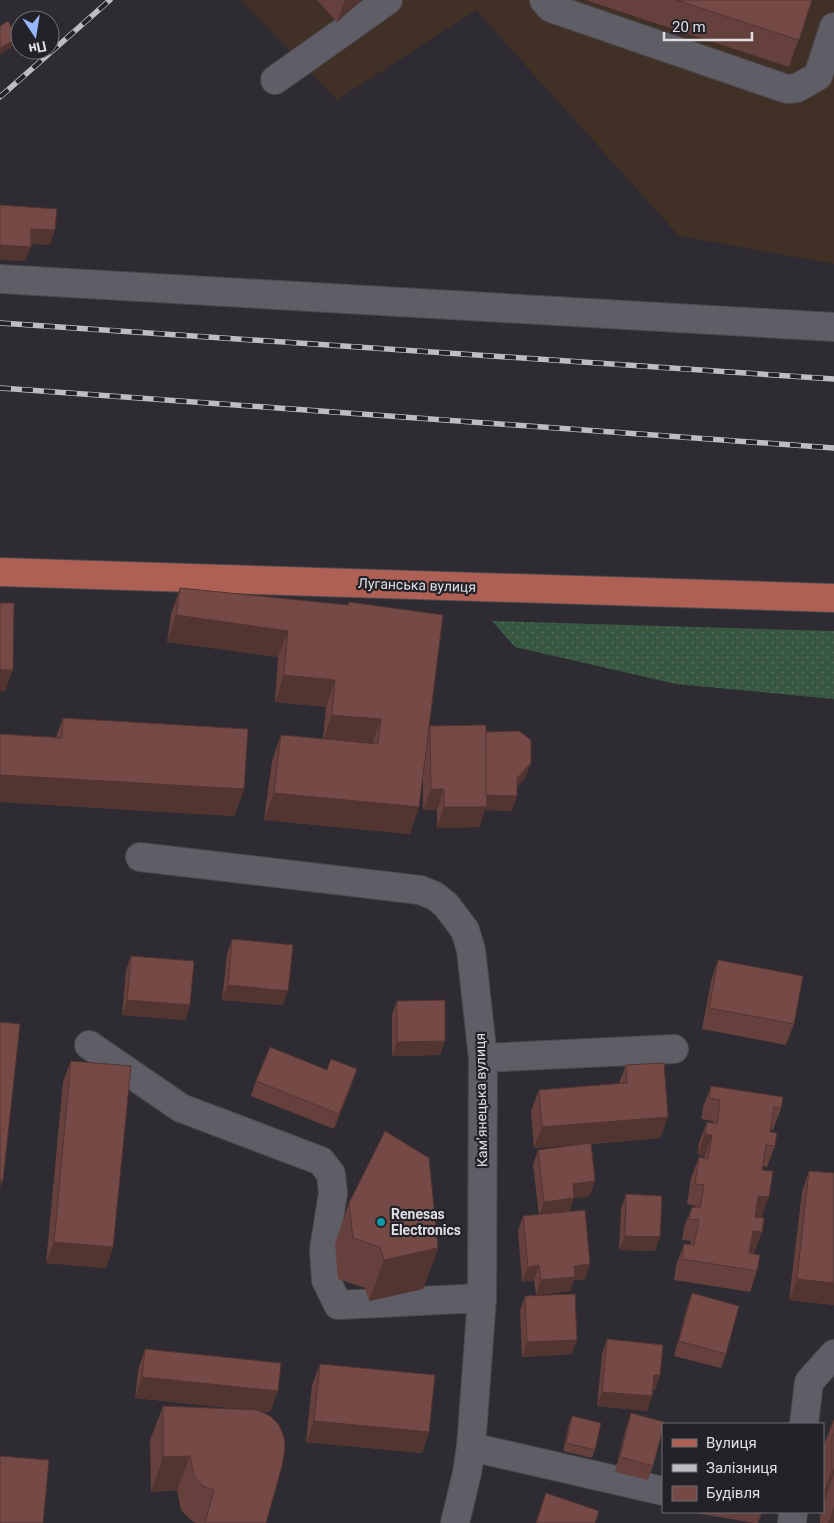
<svg xmlns="http://www.w3.org/2000/svg" width="834" height="1523" font-family="Roboto,sans-serif">
	<defs>
		<pattern id="grass-dots" width="8" height="8" patternUnits="userSpaceOnUse" patternTransform="scale(1.25)"><rect width="8" height="8" fill="#385741"/><path d="M2 2h.1M6 6h.1" fill="none" stroke="#546f5c" stroke-width="1.8" stroke-linecap="round"/></pattern>
	</defs>
	<rect width="100%" height="100%" fill="#2e2c32"/>
	<path fill="#413026" d="M 241,0 L 834,0 L 834,264 L 679,236 L 476,10 L 337,100 Z"/>
	<path fill="url(#grass-dots)" d="M 492,621 L 834,631 L 834,699 L 676,684 L 515,647 Z"/>
	<g fill="none" stroke-linecap="round" stroke-linejoin="round">
		<g stroke="#4b494e" stroke-width="30">
			<g id="minor">
				<path d="M 544,0 L 551,8 L 787,89 L 797,88 L 818,76 L 834,27"/>
				<path d="M 275,80 L 388,0"/>
				<path d="M 0,279 L 834,327"/>
				<path d="M 140,857 L 420,890 L 435,896 L 446,905 L 465,930 L 471,950 L 483,1058 L 482,1298 L 471,1447 L 467,1473 L 455,1523"/>
				<path d="M 89,1045 L 181,1108 L 321,1161 L 331,1174 L 333,1193 L 324,1250 L 326,1280 L 338,1305 L 482,1298"/>
				<path d="M 483,1058 L 674,1049"/>
				<path d="M 804,1424 L 809,1382 L 834,1354"/>
				<path d="M 471,1447 L 663,1491"/>
				<path d="M 792,1523 L 793,1512"/>
			</g>
		</g>
		<g stroke="#4b494e" stroke-width="30">
			<path id="major" d="M 0,572 L 834,598"/>
		</g>
		<use href="#minor" stroke="#5f5d65" stroke-width="28"/>
		<use href="#major" stroke="#af6055" stroke-width="28"/>
		<g stroke="#bfbdc2" stroke-width="5.5">
			<g id="rail">
				<path d="M 0,97 L 110,0"/>
				<path d="M 0,323 L 834,379"/>
				<path d="M 0,388 L 834,448"/>
			</g>
		</g>
		<use href="#rail" stroke="#242229" stroke-width="4" stroke-dasharray="11" stroke-linecap="butt"/>
	</g>
	<g fill="#65403c">
		<path d="M 317,0 L 362,0 L 337,22 Z"/>
		<path d="M 588,0 L 812,0 L 789,67 L 588,1 Z"/>
		<path d="M 180,588 L 348,605 L 349,602 L 429,730 L 430,726 L 486,732 L 525,778 L 517,787 L 512,811 L 485,810 L 479,827 L 437,828 L 437,810 L 423,810 L 423,777 L 410,834 L 264,820 L 272,761 L 281,735 L 323,739 L 326,707 L 275,702 L 278,657 L 167,642 L 171,614 Z"/>
		<path d="M 63,718 L 244,789 L 234,816 L 0,802 L 0,734 L 56,737 Z"/>
		<path d="M 232,939 L 283,1005 L 222,1000 L 227,954 Z"/>
		<path d="M 131,956 L 190,1005 L 185,1020 L 122,1015 L 126,970 Z"/>
		<path d="M 718,960 L 794,1024 L 786,1045 L 702,1029 L 711,981 Z"/>
		<path d="M 397,1001 L 445,1041 L 440,1055 L 392,1056 L 392,1015 Z"/>
		<path d="M 71,1061 L 113,1247 L 106,1268 L 46,1263 L 63,1082 Z"/>
		<path d="M 626,1065 L 668,1117 L 660,1138 L 591,1144 L 590,1196 L 574,1198 L 569,1212 L 585,1279 L 574,1280 L 570,1291 L 536,1295 L 534,1280 L 522,1282 L 518,1231 L 523,1216 L 539,1215 L 533,1165 L 538,1150 L 586,1144 L 534,1148 L 531,1111 L 539,1090 L 619,1083 Z"/>
		<path d="M 256,1081 L 352,1084 L 334,1129 L 251,1096 Z"/>
		<path d="M 711,1086 L 781,1109 L 773,1130 L 770,1129 L 770,1132 L 775,1146 L 767,1167 L 763,1166 L 761,1218 L 754,1253 L 750,1253 L 757,1271 L 750,1292 L 674,1280 L 676,1265 L 684,1244 L 690,1245 L 691,1241 L 682,1240 L 684,1227 L 692,1207 L 696,1207 L 696,1206 L 687,1204 L 691,1178 L 699,1157 L 704,1158 L 705,1156 L 698,1155 L 699,1143 L 707,1122 L 712,1123 L 713,1121 L 701,1119 L 703,1107 Z"/>
		<path d="M 809,1171 L 834,1305 L 789,1300 L 802,1192 Z"/>
		<path d="M 626,1194 L 655,1251 L 619,1250 L 621,1209 Z"/>
		<path d="M 349,1203 L 438,1248 L 423,1289 L 369,1301 L 365,1288 L 338,1279 L 335,1244 Z"/>
		<path d="M 692,1293 L 726,1354 L 721,1368 L 674,1356 L 687,1307 Z"/>
		<path d="M 525,1296 L 572,1354 L 522,1357 L 520,1311 Z"/>
		<path d="M 607,1339 L 660,1375 L 655,1390 L 653,1390 L 652,1396 L 647,1411 L 597,1406 L 602,1354 Z"/>
		<path d="M 145,1349 L 278,1391 L 270,1412 L 259,1411 L 266,1523 L 196,1523 L 192,1521 L 181,1510 L 177,1490 L 151,1492 L 150,1440 L 163,1406 L 250,1410 L 135,1398 L 138,1370 Z"/>
		<path d="M 320,1364 L 429,1432 L 422,1453 L 306,1442 L 312,1385 Z"/>
		<path d="M 631,1413 L 653,1466 L 648,1480 L 615,1472 L 626,1428 Z"/>
		<path d="M 572,1416 L 595,1450 L 592,1458 L 563,1451 L 569,1424 Z"/>
		<path d="M 834,1419 L 834,1523 L 820,1523 L 820,1512 L 823,1512 L 823,1459 L 824,1455 L 824,1445 Z"/>
		<path d="M 697,1512 L 762,1512 L 758,1523 L 754,1523 L 696,1513 Z"/>
	</g>
	<g fill="#523431">
		<path d="M 345,0 L 362,0 L 337,22 Z"/>
		<path d="M 18,38 L 15,45 L 0,54 L 0,48 Z"/>
		<path d="M 31,229 L 55,230 L 50,245 L 26,244 Z"/>
		<path d="M 0,245 L 31,247 L 25,261 L 0,260 Z"/>
		<path d="M 176,615 L 288,631 L 278,657 L 167,642 Z"/>
		<path d="M 0,670 L 13,670 L 5,691 L 0,691 Z"/>
		<path d="M 284,675 L 335,680 L 326,707 L 275,702 Z"/>
		<path d="M 332,715 L 381,719 L 371,746 L 323,741 Z"/>
		<path d="M 531,763 L 525,778 L 512,792 L 517,778 Z"/>
		<path d="M 0,775 L 244,789 L 234,816 L 0,802 Z"/>
		<path d="M 431,789 L 444,789 L 437,810 L 423,810 Z"/>
		<path d="M 274,793 L 419,807 L 410,834 L 264,820 Z"/>
		<path d="M 484,795 L 517,796 L 512,811 L 485,810 L 479,827 L 437,828 L 444,807 Z"/>
		<path d="M 228,985 L 288,991 L 283,1005 L 222,1000 Z"/>
		<path d="M 127,1000 L 190,1005 L 185,1020 L 122,1015 Z"/>
		<path d="M 445,1041 L 440,1055 L 392,1056 L 397,1042 Z"/>
		<path d="M 357,1069 L 352,1084 L 334,1129 L 339,1114 Z"/>
		<path d="M 668,1117 L 660,1138 L 534,1148 L 542,1127 Z"/>
		<path d="M 705,1134 L 712,1135 L 705,1156 L 698,1155 Z"/>
		<path d="M 0,1180 L 3,1180 L 0,1188 Z"/>
		<path d="M 595,1181 L 590,1196 L 574,1198 L 569,1212 L 539,1216 L 544,1202 L 573,1184 Z"/>
		<path d="M 758,1196 L 769,1197 L 761,1218 L 751,1217 Z"/>
		<path d="M 753,1231 L 762,1232 L 754,1253 L 745,1252 Z"/>
		<path d="M 625,1236 L 660,1237 L 655,1251 L 619,1250 Z"/>
		<path d="M 54,1242 L 113,1247 L 106,1268 L 46,1263 Z"/>
		<path d="M 438,1248 L 423,1289 L 369,1301 L 384,1260 Z"/>
		<path d="M 590,1264 L 585,1279 L 574,1280 L 570,1291 L 536,1295 L 541,1280 L 574,1266 Z"/>
		<path d="M 539,1265 L 534,1280 L 522,1282 L 528,1267 Z"/>
		<path d="M 797,1279 L 834,1283 L 834,1305 L 789,1300 Z"/>
		<path d="M 577,1340 L 572,1354 L 522,1357 L 527,1342 Z"/>
		<path d="M 654,1375 L 660,1375 L 655,1390 L 649,1389 Z"/>
		<path d="M 142,1377 L 278,1391 L 270,1412 L 135,1398 Z"/>
		<path d="M 602,1392 L 652,1396 L 647,1411 L 597,1406 Z"/>
		<path d="M 314,1421 L 429,1432 L 422,1453 L 306,1442 Z"/>
		<path d="M 190,1456 L 177,1490 L 151,1492 L 163,1457 Z"/>
		<path d="M 832,1470 L 834,1470 L 834,1474 L 823,1505 L 823,1494 Z"/>
		<path d="M 834,1506 L 834,1523 L 828,1523 Z"/>
	</g>
	<g fill="#754a46" stroke="#523431">
		<path d="M 676,0 L 812,0 L 799,40 Z"/>
		<path d="M 8,21 L 18,38 L 0,48 L 0,26 Z"/>
		<path d="M 0,205 L 57,209 L 55,230 L 31,229 L 31,247 L 0,245 Z"/>
		<path d="M 180,588 L 348,605 L 349,602 L 443,615 L 419,807 L 274,793 L 281,735 L 378,744 L 381,719 L 332,715 L 335,680 L 284,675 L 288,631 L 176,615 Z"/>
		<path d="M 0,603 L 14,603 L 13,670 L 0,670 Z"/>
		<path d="M 63,718 L 248,729 L 244,789 L 0,775 L 0,734 L 62,738 Z"/>
		<path d="M 486,725 L 487,807 L 444,807 L 444,789 L 431,789 L 430,726 Z"/>
		<path d="M 519,731 L 531,740 L 531,763 L 517,778 L 517,796 L 486,795 L 486,732 Z"/>
		<path d="M 232,939 L 293,945 L 288,991 L 228,985 Z"/>
		<path d="M 131,956 L 194,961 L 190,1005 L 127,1000 Z"/>
		<path d="M 718,960 L 803,976 L 794,1024 L 709,1008 Z"/>
		<path d="M 445,1000 L 445,1041 L 397,1042 L 397,1001 Z"/>
		<path d="M 0,1022 L 20,1024 L 3,1180 L 0,1180 Z"/>
		<path d="M 270,1047 L 327,1070 L 331,1059 L 357,1069 L 339,1114 L 256,1081 Z"/>
		<path d="M 71,1061 L 131,1066 L 113,1247 L 54,1242 Z"/>
		<path d="M 664,1063 L 668,1117 L 542,1127 L 539,1090 L 627,1083 L 626,1065 Z"/>
		<path d="M 711,1086 L 783,1097 L 781,1109 L 774,1107 L 770,1132 L 777,1133 L 775,1146 L 766,1145 L 762,1170 L 773,1171 L 769,1197 L 758,1196 L 755,1217 L 764,1218 L 762,1232 L 753,1231 L 749,1253 L 760,1255 L 757,1271 L 682,1259 L 684,1244 L 694,1245 L 699,1220 L 689,1219 L 692,1207 L 700,1208 L 704,1185 L 695,1184 L 699,1157 L 708,1159 L 712,1135 L 705,1134 L 707,1122 L 717,1124 L 720,1100 L 709,1098 Z"/>
		<path d="M 385,1131 L 429,1158 L 438,1248 L 384,1260 L 380,1247 L 353,1238 L 349,1203 Z"/>
		<path d="M 591,1143 L 595,1181 L 573,1184 L 574,1198 L 544,1202 L 538,1150 Z"/>
		<path d="M 809,1171 L 834,1173 L 834,1283 L 797,1279 Z"/>
		<path d="M 626,1194 L 662,1196 L 660,1237 L 625,1236 Z"/>
		<path d="M 585,1210 L 590,1264 L 574,1266 L 575,1277 L 541,1280 L 539,1265 L 528,1267 L 523,1216 Z"/>
		<path d="M 692,1293 L 739,1306 L 726,1354 L 679,1341 Z"/>
		<path d="M 575,1294 L 577,1340 L 527,1342 L 525,1296 Z"/>
		<path d="M 607,1339 L 663,1345 L 660,1375 L 654,1375 L 652,1396 L 602,1392 Z"/>
		<path d="M 145,1349 L 281,1363 L 278,1391 L 142,1377 Z"/>
		<path d="M 320,1364 L 435,1375 L 429,1432 L 314,1421 Z"/>
		<path d="M 163,1406 L 258,1410 L 270,1416 L 279,1425 L 284,1437 L 285,1449 L 282,1466 L 266,1523 L 205,1523 L 214,1490 L 204,1487 L 194,1476 L 190,1456 L 163,1457 Z"/>
		<path d="M 631,1413 L 664,1422 L 664,1424 L 663,1424 L 663,1428 L 653,1466 L 620,1457 Z"/>
		<path d="M 572,1416 L 601,1423 L 595,1450 L 566,1443 Z"/>
		<rect x="832" y="1435" width="2" height="35"/>
		<path d="M 0,1456 L 49,1460 L 43,1523 L 0,1523 Z"/>
		<path d="M 546,1493 L 599,1511 L 595,1523 L 536,1523 Z"/>
	</g>
	<circle fill="#0f9aa8" stroke="#242229" stroke-width="2" cx="381" cy="1222" r="5"/>
	<g text-anchor="middle" stroke-width="4.5" stroke-linejoin="round" paint-order="stroke">
		<g font-size="14" fill="#e0dee3" stroke="#242229">
			<text transform="translate(417 585) rotate(2)" y="5">Луганська вулиця</text>
			<text transform="translate(481 1100) rotate(-91)" y="5">Камʼянецька вулиця</text>
		</g>
		<g font-size="14" font-weight="bold" fill="#e0dee3" stroke="#242229" text-anchor="start">
			<text x="391" y="1219">Renesas<tspan x="391" dy="16">Electronics</tspan></text>
		</g>
	</g>
	<rect x="662" y="1423" width="162" height="90" fill="#242229" stroke="#6f6d73"/>
	<rect x="672" y="1439" width="25" height="8" fill="#af6055" stroke="#6f6d73"/>
	<text x="706" y="1448" font-size="15" fill="#e0dee3">Вулиця</text>
	<rect x="672" y="1464" width="25" height="8" fill="#bfbdc2" stroke="#6f6d73"/>
	<text x="706" y="1473" font-size="15" fill="#e0dee3">Залізниця</text>
	<rect x="672" y="1486" width="25" height="15" fill="#754a46" stroke="#6f6d73"/>
	<text x="706" y="1498" font-size="15" fill="#e0dee3">Будівля</text>
	<g transform="translate(35 35) rotate(168)"><circle r="24" fill="#242229" stroke="#6f6d73"/>
	<path d="M0-4L9 19L0 12L-9 19Z" fill="#97b6fd"/>
	<text y="-8" font-size="14" font-weight="bold" text-anchor="middle" fill="#e0dee3">Пн</text>
	</g>
	<path d="M664 32v8h88v-8" fill="none" stroke="#e0dee3" stroke-width="2.5"/>
	<text x="672" y="32" font-size="15" fill="#e0dee3" stroke="#242229" stroke-width="4" paint-order="stroke">20 m</text>
</svg>
